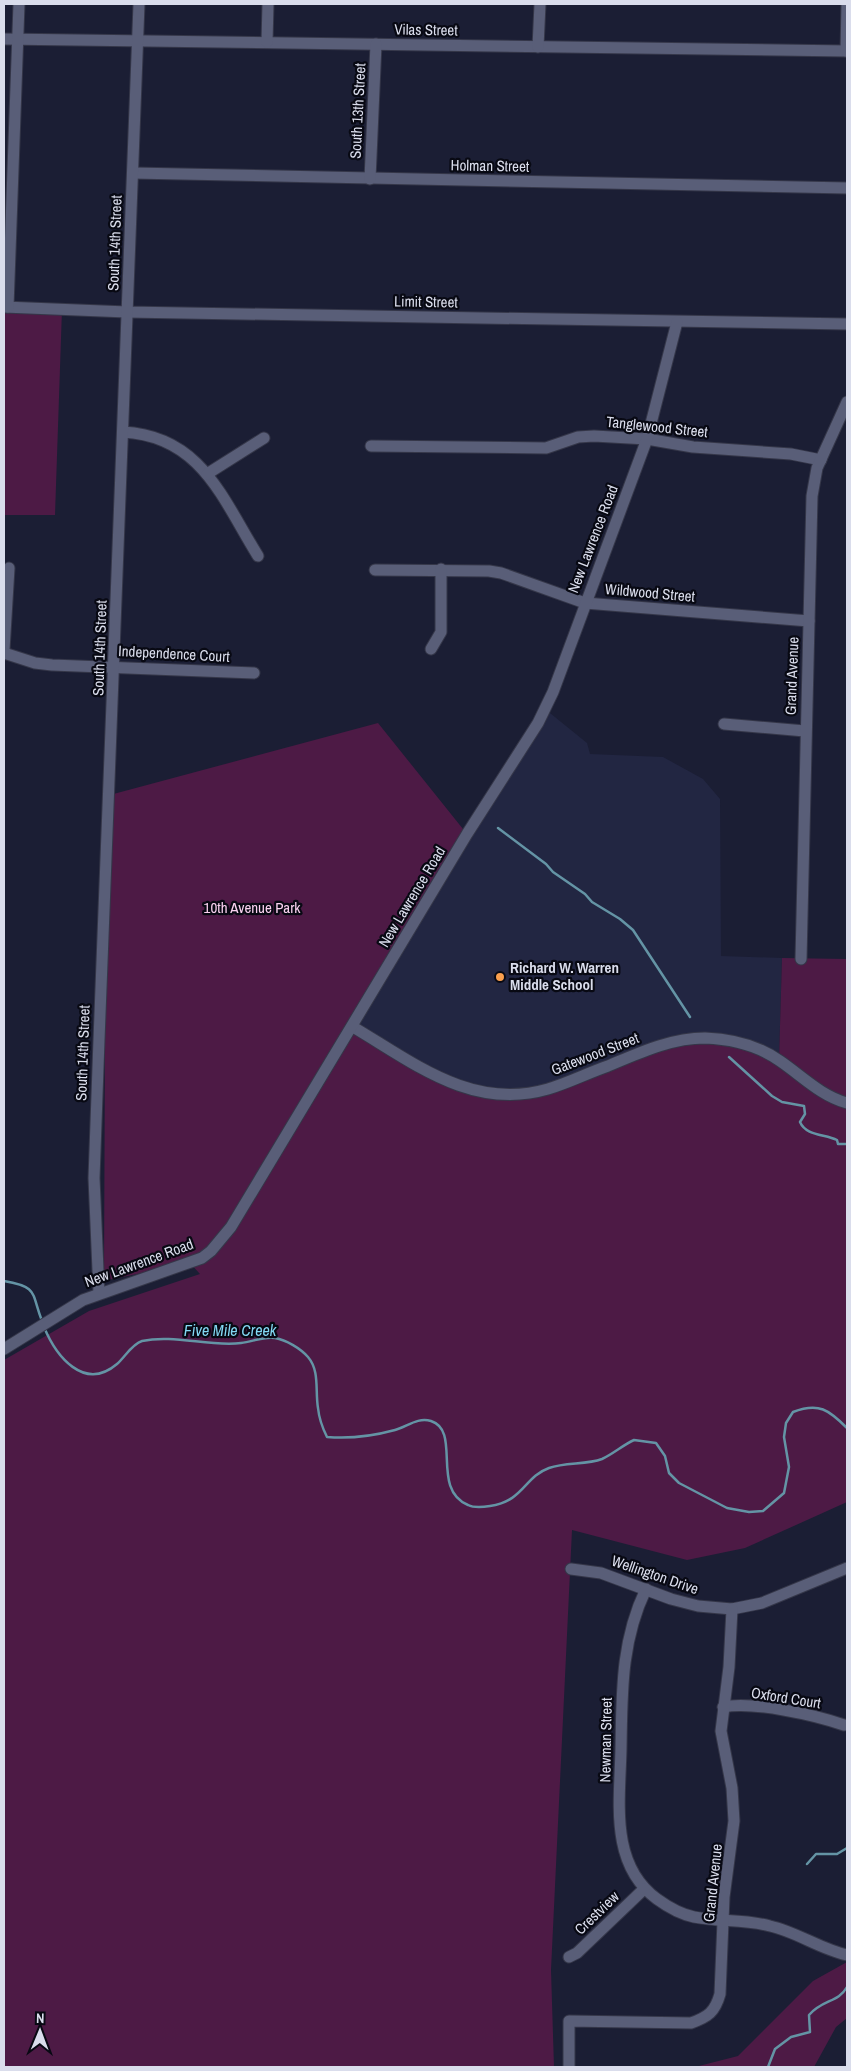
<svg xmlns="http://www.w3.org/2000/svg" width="851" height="2071" font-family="'Archivo Narrow',sans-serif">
	<rect width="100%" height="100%" fill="#1b1e34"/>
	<path fill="#222642" d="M 545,709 L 587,743 L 590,754 L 663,757 L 703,779 L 720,799 L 721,956 L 782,958 L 779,1060 L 547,1089 L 459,1087 L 353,1027 Z"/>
	<g fill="#4d1a45">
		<path d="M 4,307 L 62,309 L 55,515 L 4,515 Z"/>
		<path d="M 378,723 L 467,834 L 353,1027 L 459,1087 L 526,1093 L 651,1048 L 706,1038 L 779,1060 L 782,958 L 847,959 L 847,1502 L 745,1548 L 687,1560 L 572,1530 L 551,1970 L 554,2067 L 4,2067 L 4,1360 L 89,1311 L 200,1274 L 190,1263 L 108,1280 L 104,1275 L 106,796 Z"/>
		<path d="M 847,1962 L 847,2018 L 836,2027 L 814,2067 L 695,2067 L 738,2056 L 813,1981 Z"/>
	</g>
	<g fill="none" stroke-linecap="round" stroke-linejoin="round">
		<g stroke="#6494a5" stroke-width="2.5">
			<path d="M 498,828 L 546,864 L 553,872 L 585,894 L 592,902 L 620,919 L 633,930 L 690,1017"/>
			<path d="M 729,1057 L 772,1096 L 782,1102 L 804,1106 L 805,1114 L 800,1122 C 806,1136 825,1134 837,1140 L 838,1144 L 847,1144"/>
			<path d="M 4,1281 C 39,1287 31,1293 42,1321"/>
			<path d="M 44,1327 C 56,1356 84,1392 117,1364 C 125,1357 132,1344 142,1341 C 174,1334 209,1347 241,1343 C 252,1342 264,1336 275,1338 C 286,1340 300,1348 308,1357 C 320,1371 315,1391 318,1408 C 319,1418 322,1427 327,1437 C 350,1439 373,1436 395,1430 C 407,1427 417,1417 431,1421 C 462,1431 430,1489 468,1505 C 474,1508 484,1507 490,1506 C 524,1501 524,1477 549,1468 C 566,1462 586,1465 602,1459 C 613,1454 623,1445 634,1440 L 656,1443 L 665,1456 L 669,1473 L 679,1483 L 727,1508 L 749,1512 L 763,1511 L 784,1493 L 789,1467 L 784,1437 L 786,1423 L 793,1412 C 819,1402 829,1410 847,1428"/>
			<path d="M 807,1864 L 816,1854 L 837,1854 L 847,1848"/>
			<path d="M 768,2067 L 775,2049 L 791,2037 L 810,2032 L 809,2015 C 823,1999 838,2003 847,1987"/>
		</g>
		<g stroke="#353749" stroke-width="13">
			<g id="minor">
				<path d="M 4,39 L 847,51"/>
				<path d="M 267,42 L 268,4"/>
				<path d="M 538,47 L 540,4"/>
				<path d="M 846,51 L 847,4"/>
				<path d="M 133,173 L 847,188"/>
				<path d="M 370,179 L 376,44"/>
				<path d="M 4,307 L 127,312 L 847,324"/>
				<path d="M 8,307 L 19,4"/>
				<path d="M 123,432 C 201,436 222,498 258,556"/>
				<path d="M 371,446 L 546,448 L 578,437 L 594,436 L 647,439 L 693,447 L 791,454 L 821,460"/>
				<path d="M 207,474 L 264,438"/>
				<path d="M 375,570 L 489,571 L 501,573 L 585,603 L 809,621"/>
				<path d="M 431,649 L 441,632 L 441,569"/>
				<path d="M 4,650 L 9,568"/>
				<path d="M 4,653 L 35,663 L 52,665 L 254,673"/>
				<path d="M 724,724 L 805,731"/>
				<path d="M 801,959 L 812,496 L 817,468 L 847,402"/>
				<path d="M 353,1027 C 414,1063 472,1111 548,1089 C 568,1083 588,1073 608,1066 C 639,1053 671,1038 705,1038 C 731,1039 759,1046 780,1061 C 802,1076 821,1096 847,1103"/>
				<path d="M 99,1293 L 94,1178 L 99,1040 L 139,4"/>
				<path d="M 4,1349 L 83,1300 L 202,1258 L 211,1251 L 231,1227 L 467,834 L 538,723 L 553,692 L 647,439 L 677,322"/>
				<path d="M 571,1569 L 601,1573 L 671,1599 L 698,1606 L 732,1609 L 762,1603 L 847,1568"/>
				<path d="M 646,1589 C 621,1641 622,1692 621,1748 C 620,1801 609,1864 657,1899 C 668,1907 680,1914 694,1917 C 719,1922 745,1919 770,1926 C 797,1932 820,1949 847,1955"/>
				<path d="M 723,1707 C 753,1701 815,1715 844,1725"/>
				<path d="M 569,1957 L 577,1953 L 644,1889"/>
				<path d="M 569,2067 L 569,2021 L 691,2023 C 708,2017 715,2012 720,1994 L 724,1897 L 734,1821 L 732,1788 L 721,1731 L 729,1667 L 732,1609"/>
			</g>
		</g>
		<use href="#minor" stroke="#595e78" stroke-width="11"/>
	</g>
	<circle fill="#fa9f4e" stroke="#080913" stroke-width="2" cx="500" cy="977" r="5"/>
	<g text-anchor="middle" stroke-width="4.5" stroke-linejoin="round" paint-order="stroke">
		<g font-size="15" fill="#daddec" stroke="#080913">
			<text transform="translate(426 30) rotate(1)" y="5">Vilas Street</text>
			<text transform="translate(358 111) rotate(-87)" y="5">South 13th Street</text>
			<text transform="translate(490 166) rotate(1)" y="5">Holman Street</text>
			<text transform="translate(115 243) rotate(-88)" y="5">South 14th Street</text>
			<text transform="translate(426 302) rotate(1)" y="5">Limit Street</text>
			<text transform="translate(657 427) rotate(6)" y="5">Tanglewood Street</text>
			<text transform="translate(593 539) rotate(-69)" y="5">New Lawrence Road</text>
			<text transform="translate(650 593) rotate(5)" y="5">Wildwood Street</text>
			<text transform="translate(100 648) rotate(-88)" y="5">South 14th Street</text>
			<text transform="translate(174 654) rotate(3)" y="5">Independence Court</text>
			<text transform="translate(792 676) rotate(-88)" y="5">Grand Avenue</text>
			<text transform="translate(412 897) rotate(-59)" y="5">New Lawrence Road</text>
			<text transform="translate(83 1053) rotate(-88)" y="5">South 14th Street</text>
			<text transform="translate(595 1054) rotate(-21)" y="5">Gatewood Street</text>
			<text transform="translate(139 1263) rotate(-20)" y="5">New Lawrence Road</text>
			<text transform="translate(655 1575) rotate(19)" y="5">Wellington Drive</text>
			<text transform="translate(786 1698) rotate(9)" y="5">Oxford Court</text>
			<text transform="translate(606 1740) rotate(-89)" y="5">Newman Street</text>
			<text transform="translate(713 1883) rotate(-84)" y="5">Grand Avenue</text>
			<text transform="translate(597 1913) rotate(-44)" y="5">Crestview</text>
		</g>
		<g font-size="15" fill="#fbd2f1" stroke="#080913">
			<text x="252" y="913">10th Avenue Park</text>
		</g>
		<g font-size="15" font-weight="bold" fill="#daddec" stroke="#080913" text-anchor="start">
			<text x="510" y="973">Richard W. Warren<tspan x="510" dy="17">Middle School</tspan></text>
		</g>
		<g font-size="16" font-style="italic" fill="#83d8f3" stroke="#080913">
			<text x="230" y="1336">Five Mile Creek</text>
		</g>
	</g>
	<rect width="851" height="2071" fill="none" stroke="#daddec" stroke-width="10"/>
	<g transform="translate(40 2031) rotate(1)" stroke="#080913" stroke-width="4" paint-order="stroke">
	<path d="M0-4L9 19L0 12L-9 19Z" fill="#daddec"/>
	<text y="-8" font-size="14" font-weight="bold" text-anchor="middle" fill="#daddec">N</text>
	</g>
</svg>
